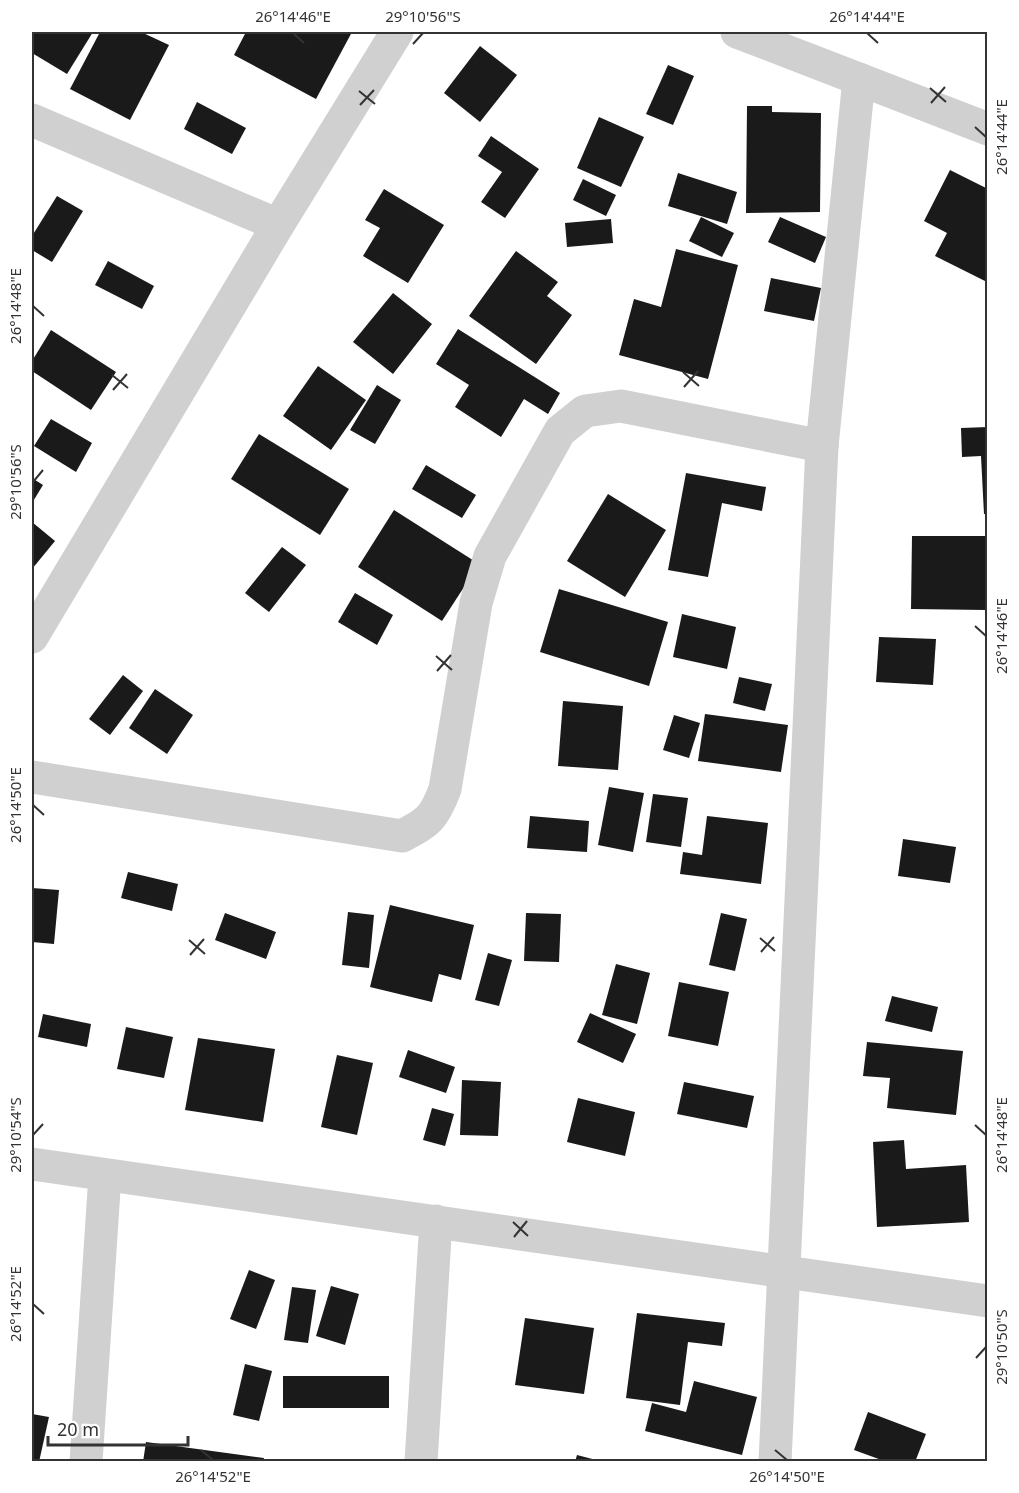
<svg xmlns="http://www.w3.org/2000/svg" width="1019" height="1493" font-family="'Noto Sans',sans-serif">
	<rect width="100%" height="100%" fill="#fff"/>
	<g fill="#1a1a1a">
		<path d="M 32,32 L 93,32 L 67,74 L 32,53 Z"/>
		<path d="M 100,32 L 141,32 L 169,45 L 130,120 L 70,89 Z"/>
		<path d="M 246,32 L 352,32 L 316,99 L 234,55 Z"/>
		<path d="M 480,46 L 517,75 L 480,122 L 444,93 Z"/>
		<path d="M 668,65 L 694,76 L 673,125 L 646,114 Z"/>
		<path d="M 197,102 L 246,128 L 232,154 L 184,129 Z"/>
		<path d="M 747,106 L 772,106 L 772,112 L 821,113 L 820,212 L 746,213 Z"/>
		<path d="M 599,117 L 644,137 L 621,187 L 577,168 Z"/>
		<path d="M 491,136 L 539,169 L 505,218 L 481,202 L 502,172 L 478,156 Z"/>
		<path d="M 950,170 L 988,189 L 988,276 L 985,281 L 935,256 L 947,233 L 924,221 Z"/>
		<path d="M 678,173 L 737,192 L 727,224 L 668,206 Z"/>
		<path d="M 583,179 L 616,195 L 606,216 L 573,200 Z"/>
		<path d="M 384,189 L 444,225 L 408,283 L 363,256 L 380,228 L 365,220 Z"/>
		<path d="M 57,196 L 83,211 L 52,262 L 32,250 L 32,236 Z"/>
		<path d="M 701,217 L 734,233 L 722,257 L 689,241 Z"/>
		<path d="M 780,217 L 826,237 L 815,263 L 768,242 Z"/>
		<path d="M 611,219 L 613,243 L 567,247 L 565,223 Z"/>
		<path d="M 676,249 L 738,265 L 708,379 L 619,355 L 634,299 L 661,307 Z"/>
		<path d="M 516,251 L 558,282 L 547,296 L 572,315 L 536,364 L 469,316 Z"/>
		<path d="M 108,261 L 154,286 L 142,309 L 95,285 Z"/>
		<path d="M 771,278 L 821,288 L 814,321 L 764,311 Z"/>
		<path d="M 393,293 L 432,324 L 393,374 L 353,342 Z"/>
		<path d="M 458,329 L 560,393 L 548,414 L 524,399 L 501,437 L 455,407 L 469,385 L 436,364 Z"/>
		<path d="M 51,330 L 116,372 L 91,410 L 32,371 L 32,361 Z"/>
		<path d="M 318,366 L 366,400 L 331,450 L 283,416 Z"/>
		<path d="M 377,385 L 401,400 L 375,444 L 350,430 Z"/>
		<path d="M 51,419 L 92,443 L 76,472 L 34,446 Z"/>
		<path d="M 988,427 L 988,514 L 984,514 L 981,456 L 962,457 L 961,428 Z"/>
		<path d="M 259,434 L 349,489 L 320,535 L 231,479 Z"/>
		<path d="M 426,465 L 476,495 L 462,518 L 412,489 Z"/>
		<path d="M 686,473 L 766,487 L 762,511 L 722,503 L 708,577 L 668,570 Z"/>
		<path d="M 32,478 L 43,485 L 32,503 Z"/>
		<path d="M 608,494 L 666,530 L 625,597 L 567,561 Z"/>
		<path d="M 394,510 L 479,564 L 442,621 L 358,567 Z"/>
		<path d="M 32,522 L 55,541 L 32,569 Z"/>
		<path d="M 912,536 L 986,536 L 986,610 L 911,609 Z"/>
		<path d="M 282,547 L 306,565 L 269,612 L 245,593 Z"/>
		<path d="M 559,589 L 668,622 L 649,686 L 540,652 Z"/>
		<path d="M 355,593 L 393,615 L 377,645 L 338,622 Z"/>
		<path d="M 682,614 L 736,627 L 727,669 L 673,657 Z"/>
		<path d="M 879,637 L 936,639 L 933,685 L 876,682 Z"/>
		<path d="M 123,675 L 143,691 L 110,735 L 89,719 Z"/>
		<path d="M 739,677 L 772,684 L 765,711 L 733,703 Z"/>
		<path d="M 155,689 L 193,715 L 167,754 L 129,728 Z"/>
		<path d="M 563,701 L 623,706 L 618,770 L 558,766 Z"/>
		<path d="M 705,714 L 788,725 L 781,772 L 698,761 Z"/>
		<path d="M 674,715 L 700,723 L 689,758 L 663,750 Z"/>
		<path d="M 609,787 L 644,793 L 633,852 L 598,845 Z"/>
		<path d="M 653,794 L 688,798 L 681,847 L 646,842 Z"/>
		<path d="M 530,816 L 589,821 L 587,852 L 527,848 Z"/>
		<path d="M 707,816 L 768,823 L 761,884 L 680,874 L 683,852 L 702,855 Z"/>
		<path d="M 903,839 L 956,847 L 950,883 L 898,876 Z"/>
		<path d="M 128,872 L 178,884 L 172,911 L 121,898 Z"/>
		<path d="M 32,888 L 59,890 L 54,944 L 32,942 Z"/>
		<path d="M 390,905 L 474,925 L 461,980 L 439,974 L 432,1002 L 370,987 Z"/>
		<path d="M 348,912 L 374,915 L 369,968 L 342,965 Z"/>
		<path d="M 225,913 L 276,932 L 266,959 L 215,940 Z"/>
		<path d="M 526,913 L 561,914 L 559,962 L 524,961 Z"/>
		<path d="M 721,913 L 747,919 L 735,971 L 709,965 Z"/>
		<path d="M 488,953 L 512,960 L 499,1006 L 475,1000 Z"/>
		<path d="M 616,964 L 650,973 L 637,1024 L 602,1015 Z"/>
		<path d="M 679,982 L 729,992 L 718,1046 L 668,1036 Z"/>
		<path d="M 892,996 L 938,1007 L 932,1032 L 885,1021 Z"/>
		<path d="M 590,1013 L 636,1034 L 623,1063 L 577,1042 Z"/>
		<path d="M 43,1014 L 91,1024 L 87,1047 L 38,1037 Z"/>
		<path d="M 126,1027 L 173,1037 L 164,1078 L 117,1069 Z"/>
		<path d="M 198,1038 L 275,1049 L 263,1122 L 185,1110 Z"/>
		<path d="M 867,1042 L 963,1051 L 956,1115 L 887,1108 L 890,1078 L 863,1076 Z"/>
		<path d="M 408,1050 L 455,1067 L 446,1093 L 399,1077 Z"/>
		<path d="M 337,1055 L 373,1063 L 357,1135 L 321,1127 Z"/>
		<path d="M 462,1080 L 501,1082 L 498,1136 L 460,1135 Z"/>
		<path d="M 684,1082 L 754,1096 L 747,1128 L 677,1114 Z"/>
		<path d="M 578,1098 L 635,1112 L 625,1156 L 567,1142 Z"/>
		<path d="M 432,1108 L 454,1114 L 445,1146 L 423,1140 Z"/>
		<path d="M 904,1140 L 906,1169 L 966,1165 L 969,1222 L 877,1227 L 873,1142 Z"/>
		<path d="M 249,1270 L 275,1280 L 256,1329 L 230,1319 Z"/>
		<path d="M 331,1286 L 359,1294 L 345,1345 L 316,1336 Z"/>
		<path d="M 292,1287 L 316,1290 L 308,1343 L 284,1340 Z"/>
		<path d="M 637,1313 L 725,1323 L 722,1346 L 688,1342 L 680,1405 L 626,1398 Z"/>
		<path d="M 525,1318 L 594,1328 L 584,1394 L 515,1385 Z"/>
		<path d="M 245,1364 L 272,1371 L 259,1421 L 233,1415 Z"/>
		<rect x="283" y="1376" width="106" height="32"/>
		<path d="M 694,1381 L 757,1397 L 742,1455 L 645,1431 L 652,1403 L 686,1412 Z"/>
		<path d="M 868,1412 L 926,1434 L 915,1462 L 887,1462 L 854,1450 Z"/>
		<path d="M 32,1414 L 49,1417 L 39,1462 L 32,1462 Z"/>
		<path d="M 146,1442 L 264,1458 L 263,1462 L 143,1462 Z"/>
		<path d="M 577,1455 L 600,1461 L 600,1462 L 575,1462 Z"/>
	</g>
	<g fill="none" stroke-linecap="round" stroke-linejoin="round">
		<g stroke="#d0d0d0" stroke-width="33">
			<path d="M 737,32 L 988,129"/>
			<path d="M 32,120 L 278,225"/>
			<path d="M 32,637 L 278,225 L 397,32"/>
			<path d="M 32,777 L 402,836 C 429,822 434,818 445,789 L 476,603 L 490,556 L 560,431 L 585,411 L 621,406 L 822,446"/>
			<path d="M 86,1462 L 105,1175"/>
			<path d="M 421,1462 L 436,1221"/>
			<path d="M 775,1462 L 822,446 L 859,79"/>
		</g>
		<path stroke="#d0d0d0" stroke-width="33" d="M 32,1164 L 988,1301"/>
	</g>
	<path fill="none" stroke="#333" stroke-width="2" d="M 293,33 L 304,43M 867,33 L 878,43M 413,44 L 423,33M 930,88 L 946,102M 359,91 L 375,104M 931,103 L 945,87M 360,105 L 374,90M 975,127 L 986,137M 33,306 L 44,316M 683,372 L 699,386M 112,375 L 128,388M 684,387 L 698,371M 113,390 L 127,374M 33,482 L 43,470M 975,626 L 986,636M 436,656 L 452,670M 437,671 L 451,655M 33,805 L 44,815M 760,938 L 775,951M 189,940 L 205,954M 761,952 L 774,937M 190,955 L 204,939M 975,1125 L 986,1135M 33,1135 L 43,1124M 513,1222 L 528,1236M 514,1237 L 527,1221M 33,1304 L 44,1314M 976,1358 L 986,1347M 201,1450 L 213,1460M 775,1450 L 787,1460"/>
	<rect width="1019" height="1493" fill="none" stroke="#ffffff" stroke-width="66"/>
	<path d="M48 1436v9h140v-9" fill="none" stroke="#333333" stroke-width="3"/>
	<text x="57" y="1436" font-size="18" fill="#333333" stroke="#ffffff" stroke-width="4.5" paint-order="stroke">20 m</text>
	<rect x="33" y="33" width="953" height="1427" fill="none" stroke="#333" stroke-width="2"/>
	<g font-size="15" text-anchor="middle" fill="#333">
		<text x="293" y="22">26°14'46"E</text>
		<text x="423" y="22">29°10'56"S</text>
		<text x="867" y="22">26°14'44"E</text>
		<text transform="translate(1002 137) rotate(-90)" y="5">26°14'44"E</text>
		<text transform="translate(16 306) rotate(-90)" y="5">26°14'48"E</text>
		<text transform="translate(16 482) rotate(-90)" y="5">29°10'56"S</text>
		<text transform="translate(1002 636) rotate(-90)" y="5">26°14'46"E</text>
		<text transform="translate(16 805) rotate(-90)" y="5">26°14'50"E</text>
		<text transform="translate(1002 1135) rotate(-90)" y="5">26°14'48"E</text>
		<text transform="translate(16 1135) rotate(-90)" y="5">29°10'54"S</text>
		<text transform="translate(16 1304) rotate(-90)" y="5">26°14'52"E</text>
		<text transform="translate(1002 1347) rotate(-90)" y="5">29°10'50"S</text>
		<text x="213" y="1482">26°14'52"E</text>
		<text x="787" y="1482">26°14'50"E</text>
	</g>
</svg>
